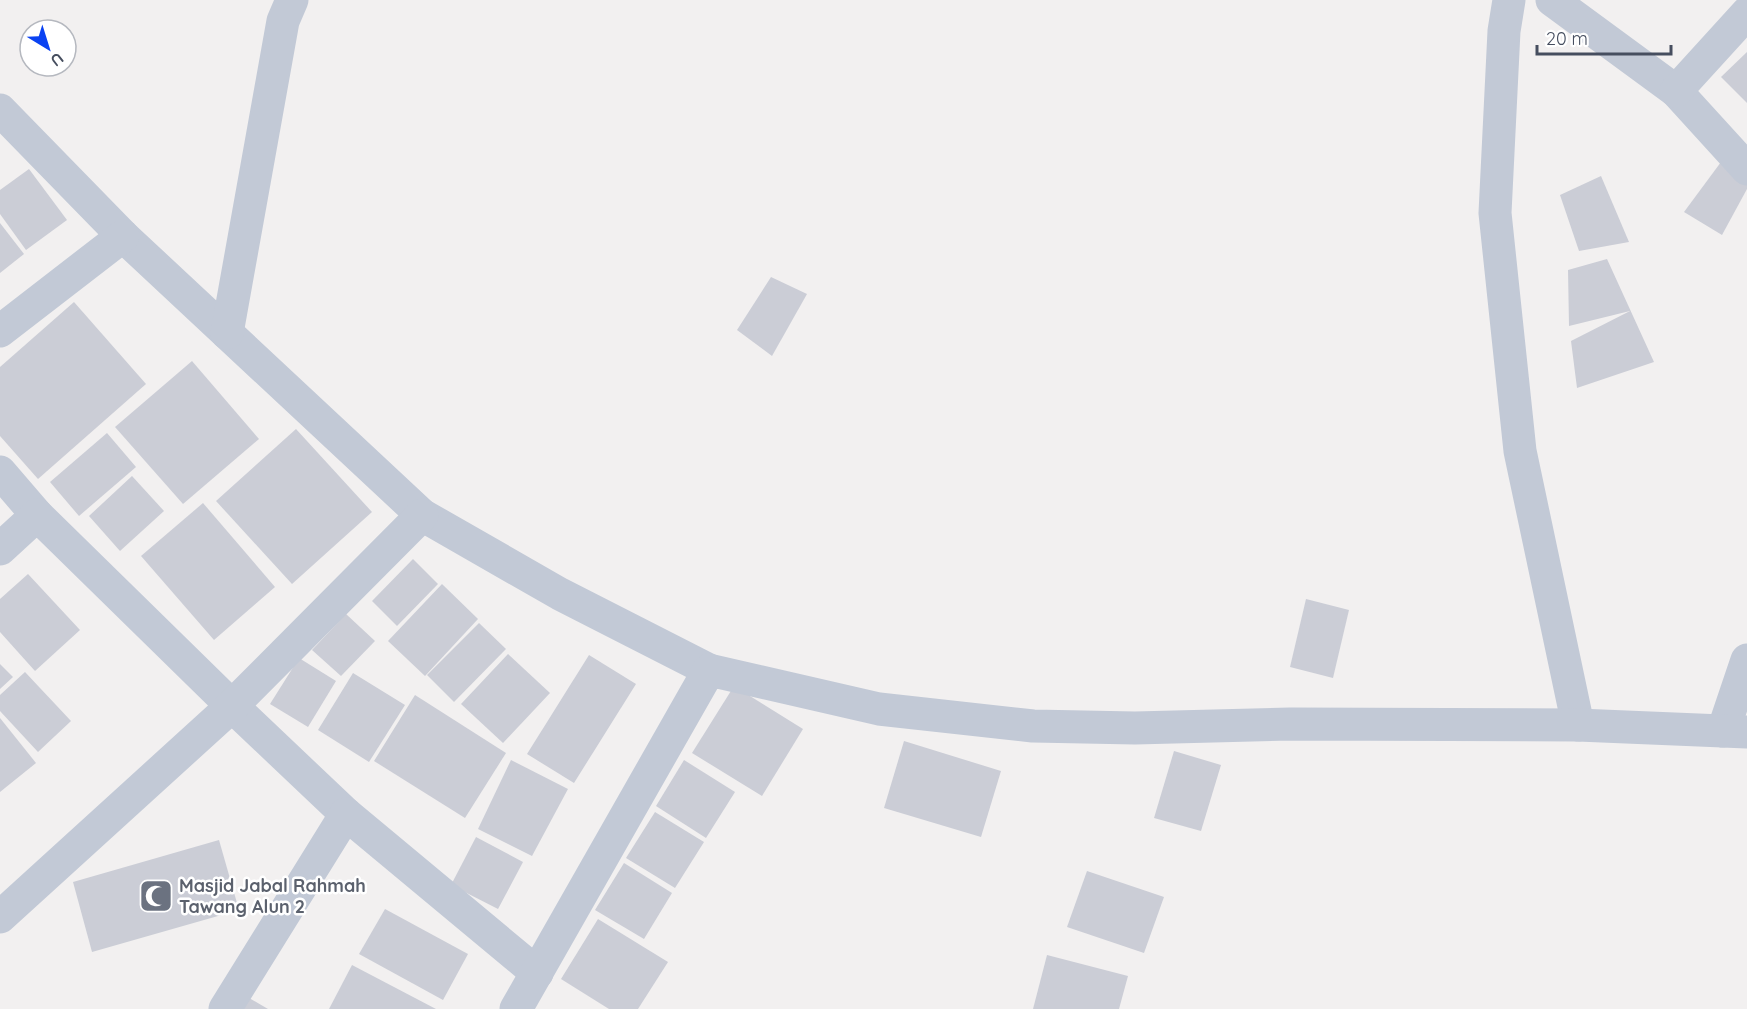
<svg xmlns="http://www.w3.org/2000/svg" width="1747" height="1009" font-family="Quicksand,sans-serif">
	<rect width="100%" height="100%" fill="#f2f0f0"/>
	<g fill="#cbcdd6">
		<path d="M 1747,52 L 1747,103 L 1721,77 Z"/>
		<path d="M 1721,162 L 1747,185 L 1747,189 L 1722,235 L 1684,212 Z"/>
		<path d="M 29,169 L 67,220 L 26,250 L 0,214 L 0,190 Z"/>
		<path d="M 1601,176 L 1629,242 L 1579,251 L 1560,195 Z"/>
		<path d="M 0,223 L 24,254 L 0,273 Z"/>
		<path d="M 1607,259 L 1654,362 L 1577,388 L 1571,341 L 1630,311 L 1569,326 L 1568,270 Z"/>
		<path d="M 771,277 L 807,294 L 772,356 L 737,330 Z"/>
		<path d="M 74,302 L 146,384 L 38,479 L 0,436 L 0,367 Z"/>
		<path d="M 192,361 L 259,439 L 183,504 L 115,427 Z"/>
		<path d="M 296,429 L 372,512 L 292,584 L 216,501 Z"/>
		<path d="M 107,433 L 136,467 L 79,516 L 50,482 Z"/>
		<path d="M 132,476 L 164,511 L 120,551 L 89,516 Z"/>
		<path d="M 203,503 L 275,587 L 214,640 L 141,556 Z"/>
		<path d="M 413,559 L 438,584 L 397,626 L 372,601 Z"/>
		<path d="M 28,574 L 80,630 L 35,671 L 0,632 L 0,599 Z"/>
		<path d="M 442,584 L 478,619 L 425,676 L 388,641 Z"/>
		<path d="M 1306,599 L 1349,610 L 1333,678 L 1290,667 Z"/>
		<path d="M 346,614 L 375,641 L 341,676 L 312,650 Z"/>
		<path d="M 479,623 L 506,649 L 454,702 L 427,675 Z"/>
		<path d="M 508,654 L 550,693 L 503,743 L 461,704 Z"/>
		<path d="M 589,655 L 636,684 L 574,783 L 527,754 Z"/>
		<path d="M 299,658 L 336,681 L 308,727 L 270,704 Z"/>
		<path d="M 0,664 L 13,677 L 0,689 Z"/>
		<path d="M 25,672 L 71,721 L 38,752 L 0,711 L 0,695 Z"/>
		<path d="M 353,673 L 405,705 L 369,762 L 318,730 Z"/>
		<path d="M 734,686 L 803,729 L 762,796 L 692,753 Z"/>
		<path d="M 415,695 L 506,753 L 465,818 L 374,761 Z"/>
		<path d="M 0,718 L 36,763 L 0,792 Z"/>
		<path d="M 904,741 L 1001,771 L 981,837 L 884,808 Z"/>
		<path d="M 1174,751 L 1221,765 L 1201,831 L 1154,818 Z"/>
		<path d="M 511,760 L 568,789 L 532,856 L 478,829 Z"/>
		<path d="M 684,760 L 735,792 L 706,838 L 656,806 Z"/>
		<path d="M 655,812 L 704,842 L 675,888 L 626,858 Z"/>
		<path d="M 476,837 L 523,862 L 498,909 L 451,885 Z"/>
		<path d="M 219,840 L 239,910 L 92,952 L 73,882 Z"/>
		<path d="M 624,863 L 672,893 L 644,939 L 595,910 Z"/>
		<path d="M 1087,871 L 1164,897 L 1144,953 L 1067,927 Z"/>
		<path d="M 385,909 L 468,954 L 443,1000 L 359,954 Z"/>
		<path d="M 598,919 L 668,962 L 638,1009 L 609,1009 L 561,979 Z"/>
		<path d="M 1047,955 L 1128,976 L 1119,1009 L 1033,1009 Z"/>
		<path d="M 352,965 L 436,1009 L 329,1009 Z"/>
		<path d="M 244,995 L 268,1009 L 236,1009 Z"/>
	</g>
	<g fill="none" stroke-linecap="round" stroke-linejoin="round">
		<g stroke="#c2c9d6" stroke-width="33">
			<path d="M 1509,0 L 1504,31 L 1495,213 L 1520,451 L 1578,725"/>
			<path d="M 1552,0 L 1676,91 L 1747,169"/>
			<path d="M 1676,91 L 1747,13"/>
			<path d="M 0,110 L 123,236 L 422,515 L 560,594 L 709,670"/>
			<path d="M 0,331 L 123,236"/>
			<path d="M 227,333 L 283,21 L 292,0"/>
			<path d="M 0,472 L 37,515"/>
			<path d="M 0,549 L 37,515 L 232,706 L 346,814"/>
			<path d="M 1723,731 L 1747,660"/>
			<path d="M 0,917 L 232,706 L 422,515"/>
			<path d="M 225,1009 L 346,814 L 537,973"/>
			<path d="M 516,1009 L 709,670 L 879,709 L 1033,726 L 1135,728 L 1290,724 L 1578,725 L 1747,732"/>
		</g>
	</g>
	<defs>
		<g id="mosque-square" transform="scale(1.725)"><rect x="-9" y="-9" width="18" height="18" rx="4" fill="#6b7280" stroke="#fff"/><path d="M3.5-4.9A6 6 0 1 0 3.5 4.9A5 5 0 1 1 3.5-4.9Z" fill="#fff"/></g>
	</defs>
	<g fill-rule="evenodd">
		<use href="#mosque-square" x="156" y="896"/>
	</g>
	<g text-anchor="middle" stroke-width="5" stroke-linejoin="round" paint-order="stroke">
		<g font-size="18" font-weight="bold" fill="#5b616d" stroke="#fff" text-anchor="start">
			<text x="179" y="892">Masjid Jabal Rahmah<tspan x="179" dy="21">Tawang Alun 2</tspan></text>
		</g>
	</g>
	<g transform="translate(48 48) rotate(142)"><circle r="28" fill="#ffffff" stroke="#b5b8bf" stroke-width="1.5"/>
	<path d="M0-4.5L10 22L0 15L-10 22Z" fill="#0a42f2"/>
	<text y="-9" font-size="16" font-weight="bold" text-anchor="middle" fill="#464e5f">U</text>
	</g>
	<path d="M1537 45v9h134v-9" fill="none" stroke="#464e5f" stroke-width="3"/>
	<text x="1546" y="45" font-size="18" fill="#464e5f" stroke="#ffffff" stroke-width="4.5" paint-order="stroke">20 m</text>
</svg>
